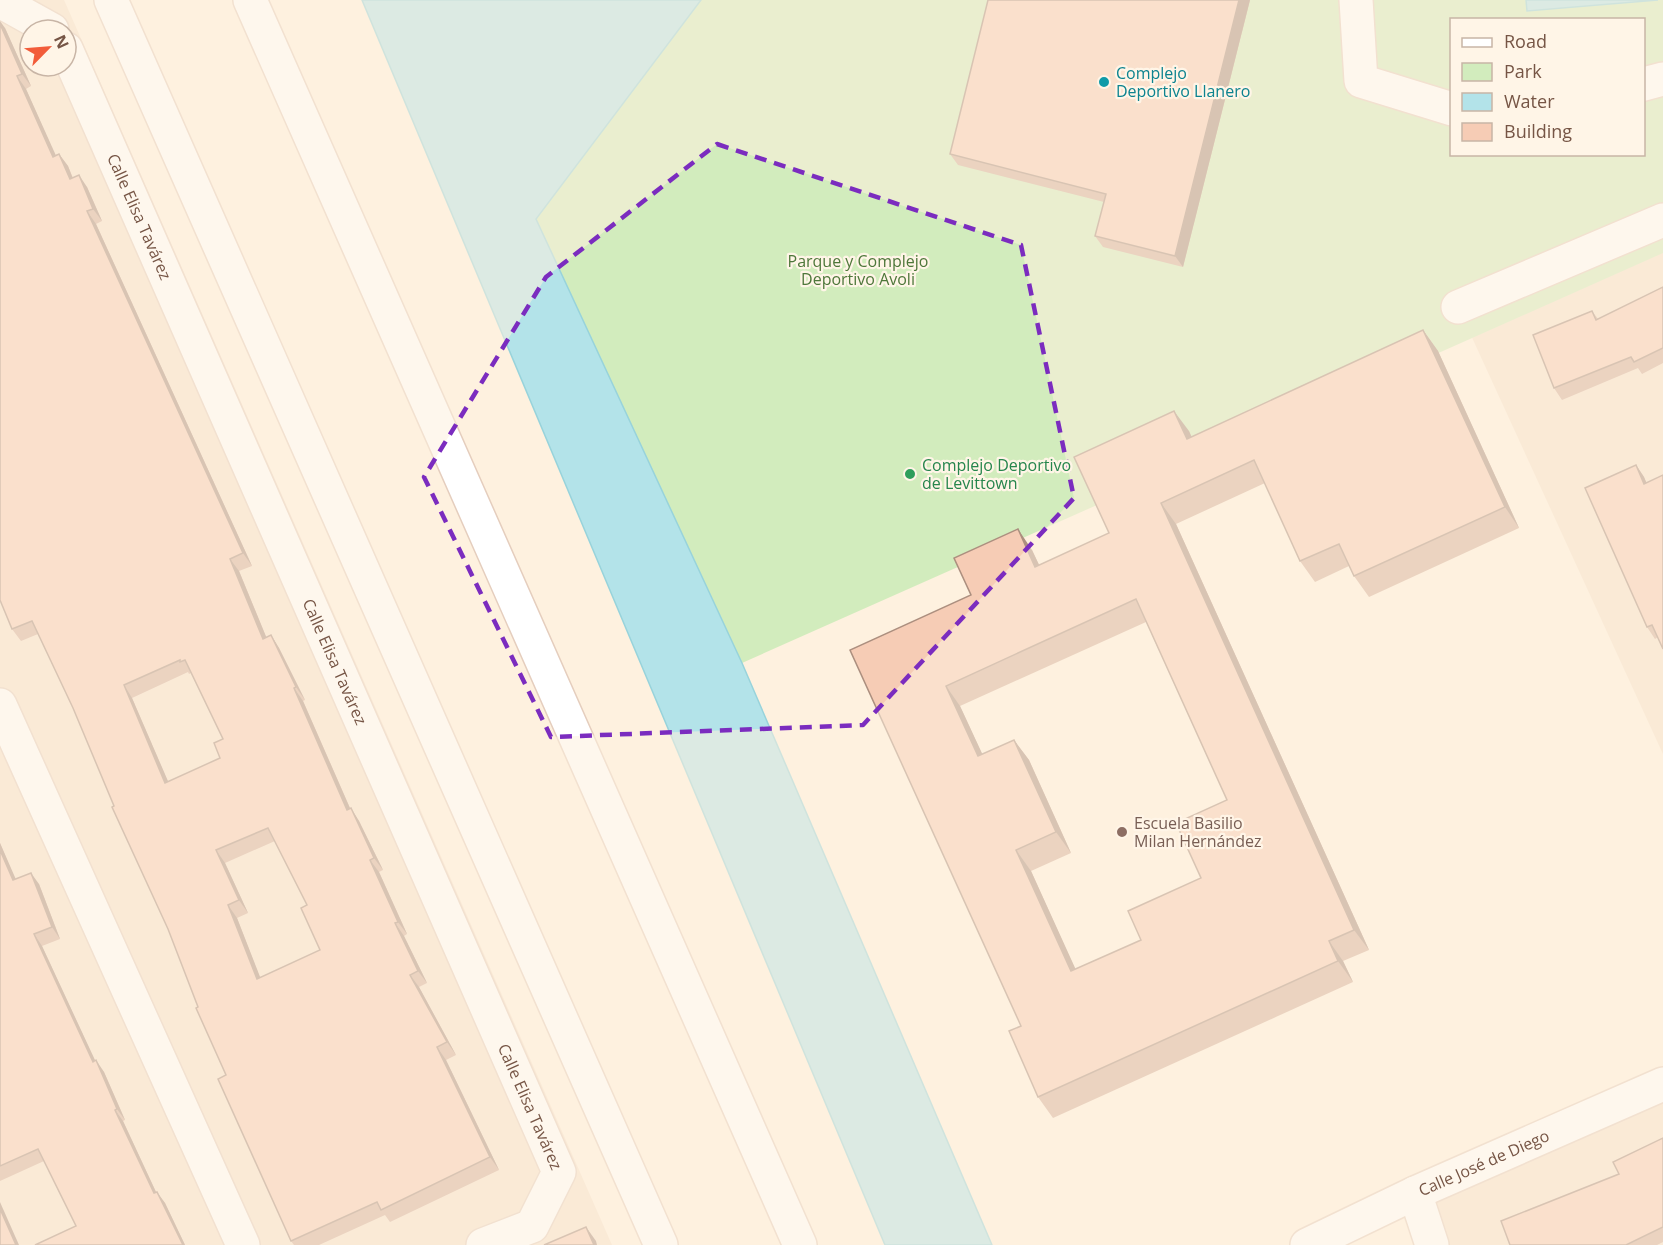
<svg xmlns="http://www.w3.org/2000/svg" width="1663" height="1245" font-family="'Open Sans',sans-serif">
	<rect width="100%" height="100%" fill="#fef1df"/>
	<g fill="#f6e2cd" fill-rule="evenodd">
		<path d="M 0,0 L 64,0 L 612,1245 L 0,1245 ZM 30,30 L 66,30 L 66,66 L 30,66 Z"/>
		<path d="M 1663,220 L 1663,754 L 1458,307 Z"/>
		<path d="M 1663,1084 L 1663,1245 L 1432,1245 L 1415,1193 Z"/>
	</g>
	<path fill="#d2ecbd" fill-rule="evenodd" d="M 701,0 L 1663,0 L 1663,253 L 742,663 L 536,219 ZM 1452,20 L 1644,20 L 1644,154 L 1452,154 Z"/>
	<g fill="#b3e3e9" stroke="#98d3db" stroke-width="1.5">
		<path d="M 362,0 L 701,0 L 536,219 L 742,663 L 992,1245 L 885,1245 Z"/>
		<path d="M 1526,0 L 1658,0 L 1527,11 Z"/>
	</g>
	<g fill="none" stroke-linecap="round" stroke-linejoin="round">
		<g stroke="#e5cebe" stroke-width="36">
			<g id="minor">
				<path d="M 1356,0 L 1361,81 L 1452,109"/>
				<path d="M 0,1 L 52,30"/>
				<path id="s1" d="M 66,49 L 559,1172 L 532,1226 L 483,1245"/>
				<path d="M 1644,84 L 1663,79"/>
				<path d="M 1458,307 L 1663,220"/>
				<path d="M 0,705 L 243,1245"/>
				<path d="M 1415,1193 L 1432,1245"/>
			</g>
		</g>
		<g stroke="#e5cebe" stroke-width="36">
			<g id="tertiary">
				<path d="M 111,0 L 661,1245"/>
				<path d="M 250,0 L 800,1245"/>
				<path id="s2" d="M 1307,1245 L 1415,1193 L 1663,1084"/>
			</g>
		</g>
		<use href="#minor" stroke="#fff" stroke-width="33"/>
		<use href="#tertiary" stroke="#fff" stroke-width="33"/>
	</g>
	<g fill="#d4af9c" fill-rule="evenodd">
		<path d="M 1250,0 L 1183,267 L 1103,247 L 1095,236 L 1104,202 L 958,165 L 950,154 Z"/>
		<path d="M 5,28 L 31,86 L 26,89 L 55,155 L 59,154 L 68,166 L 73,178 L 87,187 L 102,221 L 96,224 L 252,566 L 239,571 L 266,637 L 271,635 L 279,648 L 305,700 L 303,701 L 350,808 L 359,821 L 383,870 L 379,872 L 407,934 L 404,936 L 427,983 L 419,987 L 456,1055 L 446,1060 L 499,1170 L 390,1222 L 385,1215 L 319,1245 L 294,1245 L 291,1241 L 168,929 L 73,708 L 38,634 L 21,641 L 12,629 ZM 188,672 L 189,674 L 191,673 L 223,739 L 220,758 L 168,782 L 132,698 ZM 275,841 L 307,905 L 320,950 L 260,978 L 237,918 L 248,913 L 225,863 Z"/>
		<path d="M 1663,287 L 1663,363 L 1642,374 L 1638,368 L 1562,400 L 1554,388 L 1592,311 L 1598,319 Z"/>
		<path d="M 1423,330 L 1438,351 L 1519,528 L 1369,597 L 1354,576 L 1349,566 L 1315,582 L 1300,561 L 1265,483 L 1176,524 L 1369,950 L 1343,961 L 1353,982 L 1053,1118 L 1038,1097 L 1021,1026 L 850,650 L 971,595 L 1032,550 L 1039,565 L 1109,533 L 1189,431 L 1191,437 ZM 1146,622 L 1227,800 L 1201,878 L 1141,940 L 1075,969 L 1031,871 L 1071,853 L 1029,760 L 1014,740 L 982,754 L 960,706 Z"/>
		<path d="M 1636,465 L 1644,477 L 1646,483 L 1658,637 L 1655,639 L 1647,627 Z"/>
		<path d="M 0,843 L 15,879 L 39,884 L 60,939 L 42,946 L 95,1061 L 104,1072 L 125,1120 L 123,1121 L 156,1192 L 165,1203 L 185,1245 L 35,1245 L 76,1226 L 44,1161 L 0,1181 Z"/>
		<path d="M 1663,1138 L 1663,1242 L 1657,1245 L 1510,1245 L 1619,1174 Z"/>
	</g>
	<g fill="#ac8f7f">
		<path d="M 1239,0 L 1250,0 L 1183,267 L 1175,256 Z"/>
		<path d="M 0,21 L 5,28 L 31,86 L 22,74 L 0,24 Z"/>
		<path d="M 17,76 L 26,89 L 62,169 L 53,157 Z"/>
		<path d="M 59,154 L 68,166 L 78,192 L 70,179 Z"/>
		<path d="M 79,175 L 87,187 L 102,221 L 93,209 Z"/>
		<path d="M 87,211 L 96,224 L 252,566 L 243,553 Z"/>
		<path d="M 1423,330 L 1438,351 L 1519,528 L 1505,507 Z"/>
		<path d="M 1174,411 L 1189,431 L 1202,460 L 1187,439 Z"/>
		<path d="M 1636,465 L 1644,477 L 1652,495 L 1644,484 Z"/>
		<path d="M 1161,503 L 1176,524 L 1369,950 L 1354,930 Z"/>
		<path d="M 1018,529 L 1032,550 L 1050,588 L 1035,567 Z"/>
		<path d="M 230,559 L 239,571 L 272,651 L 263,639 Z"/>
		<path d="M 271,635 L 279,648 L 305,700 L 296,687 Z"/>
		<path d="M 124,685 L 132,698 L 174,795 L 165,783 Z"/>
		<path d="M 946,686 L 960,706 L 993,777 L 978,756 Z"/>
		<path d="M 294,688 L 303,701 L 356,822 L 347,810 Z"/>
		<path d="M 1014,740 L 1029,760 L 1071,853 L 1056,832 Z"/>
		<path d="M 351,808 L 359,821 L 383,870 L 374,858 Z"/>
		<path d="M 0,843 L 21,891 L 13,880 L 0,850 Z"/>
		<path d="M 216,850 L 225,863 L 248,913 L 239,900 Z"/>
		<path d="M 1016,850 L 1031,871 L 1086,992 L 1071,971 Z"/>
		<path d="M 370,860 L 379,872 L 407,934 L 398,922 Z"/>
		<path d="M 31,873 L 39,884 L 60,939 L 52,927 Z"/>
		<path d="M 228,905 L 237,918 L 266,992 L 257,979 Z"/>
		<path d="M 395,923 L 404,936 L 427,983 L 418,971 Z"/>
		<path d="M 34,934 L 42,946 L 101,1073 L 93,1062 Z"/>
		<path d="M 1329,941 L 1343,961 L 1353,982 L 1338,961 Z"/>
		<path d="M 410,975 L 419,987 L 456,1055 L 447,1042 Z"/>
		<path d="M 437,1047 L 446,1060 L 499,1170 L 490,1157 Z"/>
		<path d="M 96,1060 L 104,1072 L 125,1120 L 117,1109 Z"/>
		<path d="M 115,1110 L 123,1121 L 162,1205 L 154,1193 Z"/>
		<path d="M 157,1192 L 165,1203 L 185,1245 L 183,1245 Z"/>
		<path d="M 0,1202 L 19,1245 L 16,1245 L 0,1209 Z"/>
		<path d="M 586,1227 L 596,1241 L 597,1245 L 594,1245 Z"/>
	</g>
	<g fill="#f6ccb5" stroke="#ac8f7f" stroke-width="1.5" fill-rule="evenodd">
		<path d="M 988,0 L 1239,0 L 1175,256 L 1095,236 L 1106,194 L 950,154 Z"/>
		<path d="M 0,24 L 22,74 L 17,76 L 53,157 L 59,154 L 70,179 L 79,175 L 93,209 L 87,211 L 243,553 L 230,559 L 263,639 L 271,635 L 296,687 L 294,688 L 347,810 L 351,808 L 374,858 L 370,860 L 398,922 L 395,923 L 418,971 L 410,975 L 447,1042 L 437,1047 L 490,1157 L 381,1210 L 377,1202 L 291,1241 L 218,1079 L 226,1075 L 196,1008 L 198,1007 L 168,929 L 112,807 L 114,806 L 73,708 L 32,621 L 12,629 L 0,600 ZM 180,660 L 180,662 L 185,660 L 223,739 L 214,743 L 220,758 L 165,783 L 124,685 ZM 268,828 L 307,905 L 301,908 L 320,950 L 257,979 L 228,905 L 239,900 L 216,850 Z"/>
		<path d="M 1663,287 L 1663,348 L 1634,362 L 1631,357 L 1554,388 L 1533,335 L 1592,311 L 1596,320 Z"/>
		<path d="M 1423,330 L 1505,507 L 1354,576 L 1339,544 L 1300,561 L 1254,460 L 1161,503 L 1354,930 L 1329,941 L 1338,961 L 1038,1097 L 1009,1031 L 1021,1026 L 850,650 L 971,595 L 954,558 L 1018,529 L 1035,567 L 1109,533 L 1074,457 L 1174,411 L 1187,439 ZM 1136,599 L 1227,800 L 1176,823 L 1201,878 L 1128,911 L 1141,940 L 1071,971 L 1016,850 L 1056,832 L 1014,740 L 978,756 L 946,686 Z"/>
		<path d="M 1636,465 L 1644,484 L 1663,475 L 1663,649 L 1652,625 L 1647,627 L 1585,488 Z"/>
		<path d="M 0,850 L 13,880 L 31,873 L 52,927 L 34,934 L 93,1062 L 96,1060 L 117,1109 L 115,1110 L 154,1193 L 157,1192 L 183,1245 L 35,1245 L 76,1226 L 38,1149 L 0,1166 Z"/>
		<path d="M 1663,1138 L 1663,1227 L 1626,1245 L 1510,1245 L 1501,1221 L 1619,1174 L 1613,1162 Z"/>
		<path d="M 0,1209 L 16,1245 L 0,1245 Z"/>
		<path d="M 586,1227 L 594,1245 L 544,1245 Z"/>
	</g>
	<path d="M0 0H1663V1245H0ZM 717,144 L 1021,245 L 1074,498 L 863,725 L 551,737 L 424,477 L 546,277 Z" fill="#fef1df" fill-opacity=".55" fill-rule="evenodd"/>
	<path fill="none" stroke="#7b2cbf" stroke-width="4.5" stroke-dasharray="12 8" stroke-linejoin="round" d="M 717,144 L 1021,245 L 1074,498 L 863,725 L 551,737 L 424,477 L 546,277 Z"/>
	<circle fill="#0f9aa8" stroke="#fff5e7" stroke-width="2" cx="1104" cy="82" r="6"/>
	<circle fill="#2e9e5b" stroke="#fff5e7" stroke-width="2" cx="910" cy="474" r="6"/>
	<circle fill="#8d6e63" stroke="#fff5e7" stroke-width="2" cx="1122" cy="832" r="6"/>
	<g text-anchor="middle" stroke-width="4.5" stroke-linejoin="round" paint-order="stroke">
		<g font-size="16" fill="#0d838f" stroke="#fff5e7" text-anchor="start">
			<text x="1116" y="79">Complejo<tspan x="1116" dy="18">Deportivo Llanero</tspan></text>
		</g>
		<g font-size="16" fill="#765545" stroke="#fff5e7">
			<text dy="6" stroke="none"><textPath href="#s1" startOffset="183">Calle Elisa Tavárez</textPath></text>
			<text dy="6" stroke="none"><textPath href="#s1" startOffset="669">Calle Elisa Tavárez</textPath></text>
			<text dy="6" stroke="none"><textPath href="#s1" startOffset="1155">Calle Elisa Tavárez</textPath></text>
			<text dy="6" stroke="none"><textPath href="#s2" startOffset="195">Calle José de Diego</textPath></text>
		</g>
		<g font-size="16" fill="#4e773a" stroke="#fff5e7">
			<text x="858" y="267">Parque y Complejo<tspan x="858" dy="18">Deportivo Avoli</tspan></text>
		</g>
		<g font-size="16" fill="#27864d" stroke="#fff5e7" text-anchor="start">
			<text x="922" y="471">Complejo Deportivo<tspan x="922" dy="18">de Levittown</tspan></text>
		</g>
		<g font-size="16" fill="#785e54" stroke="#fff5e7" text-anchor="start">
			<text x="1134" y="829">Escuela Basilio<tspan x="1134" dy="18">Milan Hernández</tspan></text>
		</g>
	</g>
	<rect x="1450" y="18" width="195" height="138" fill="#fff5e7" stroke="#c8b5a6" stroke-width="1.5"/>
	<rect x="1462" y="38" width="30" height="9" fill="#ffffff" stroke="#c8b5a6" stroke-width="1.5"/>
	<text x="1504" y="48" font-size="18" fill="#765545">Road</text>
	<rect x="1462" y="63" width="30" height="18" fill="#d2ecbd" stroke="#c8b5a6" stroke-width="1.5"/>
	<text x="1504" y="78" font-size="18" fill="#765545">Park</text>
	<rect x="1462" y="93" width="30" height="18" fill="#b3e3e9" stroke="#c8b5a6" stroke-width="1.5"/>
	<text x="1504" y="108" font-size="18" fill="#765545">Water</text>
	<rect x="1462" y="123" width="30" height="18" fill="#f6ccb5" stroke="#c8b5a6" stroke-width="1.5"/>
	<text x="1504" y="138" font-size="18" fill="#765545">Building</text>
	<g transform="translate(48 48) rotate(65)"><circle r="28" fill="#fff5e7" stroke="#c8b5a6" stroke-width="1.5"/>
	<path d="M0-4.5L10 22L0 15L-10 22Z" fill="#f25c3a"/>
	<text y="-9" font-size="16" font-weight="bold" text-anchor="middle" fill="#765545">N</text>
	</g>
</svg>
